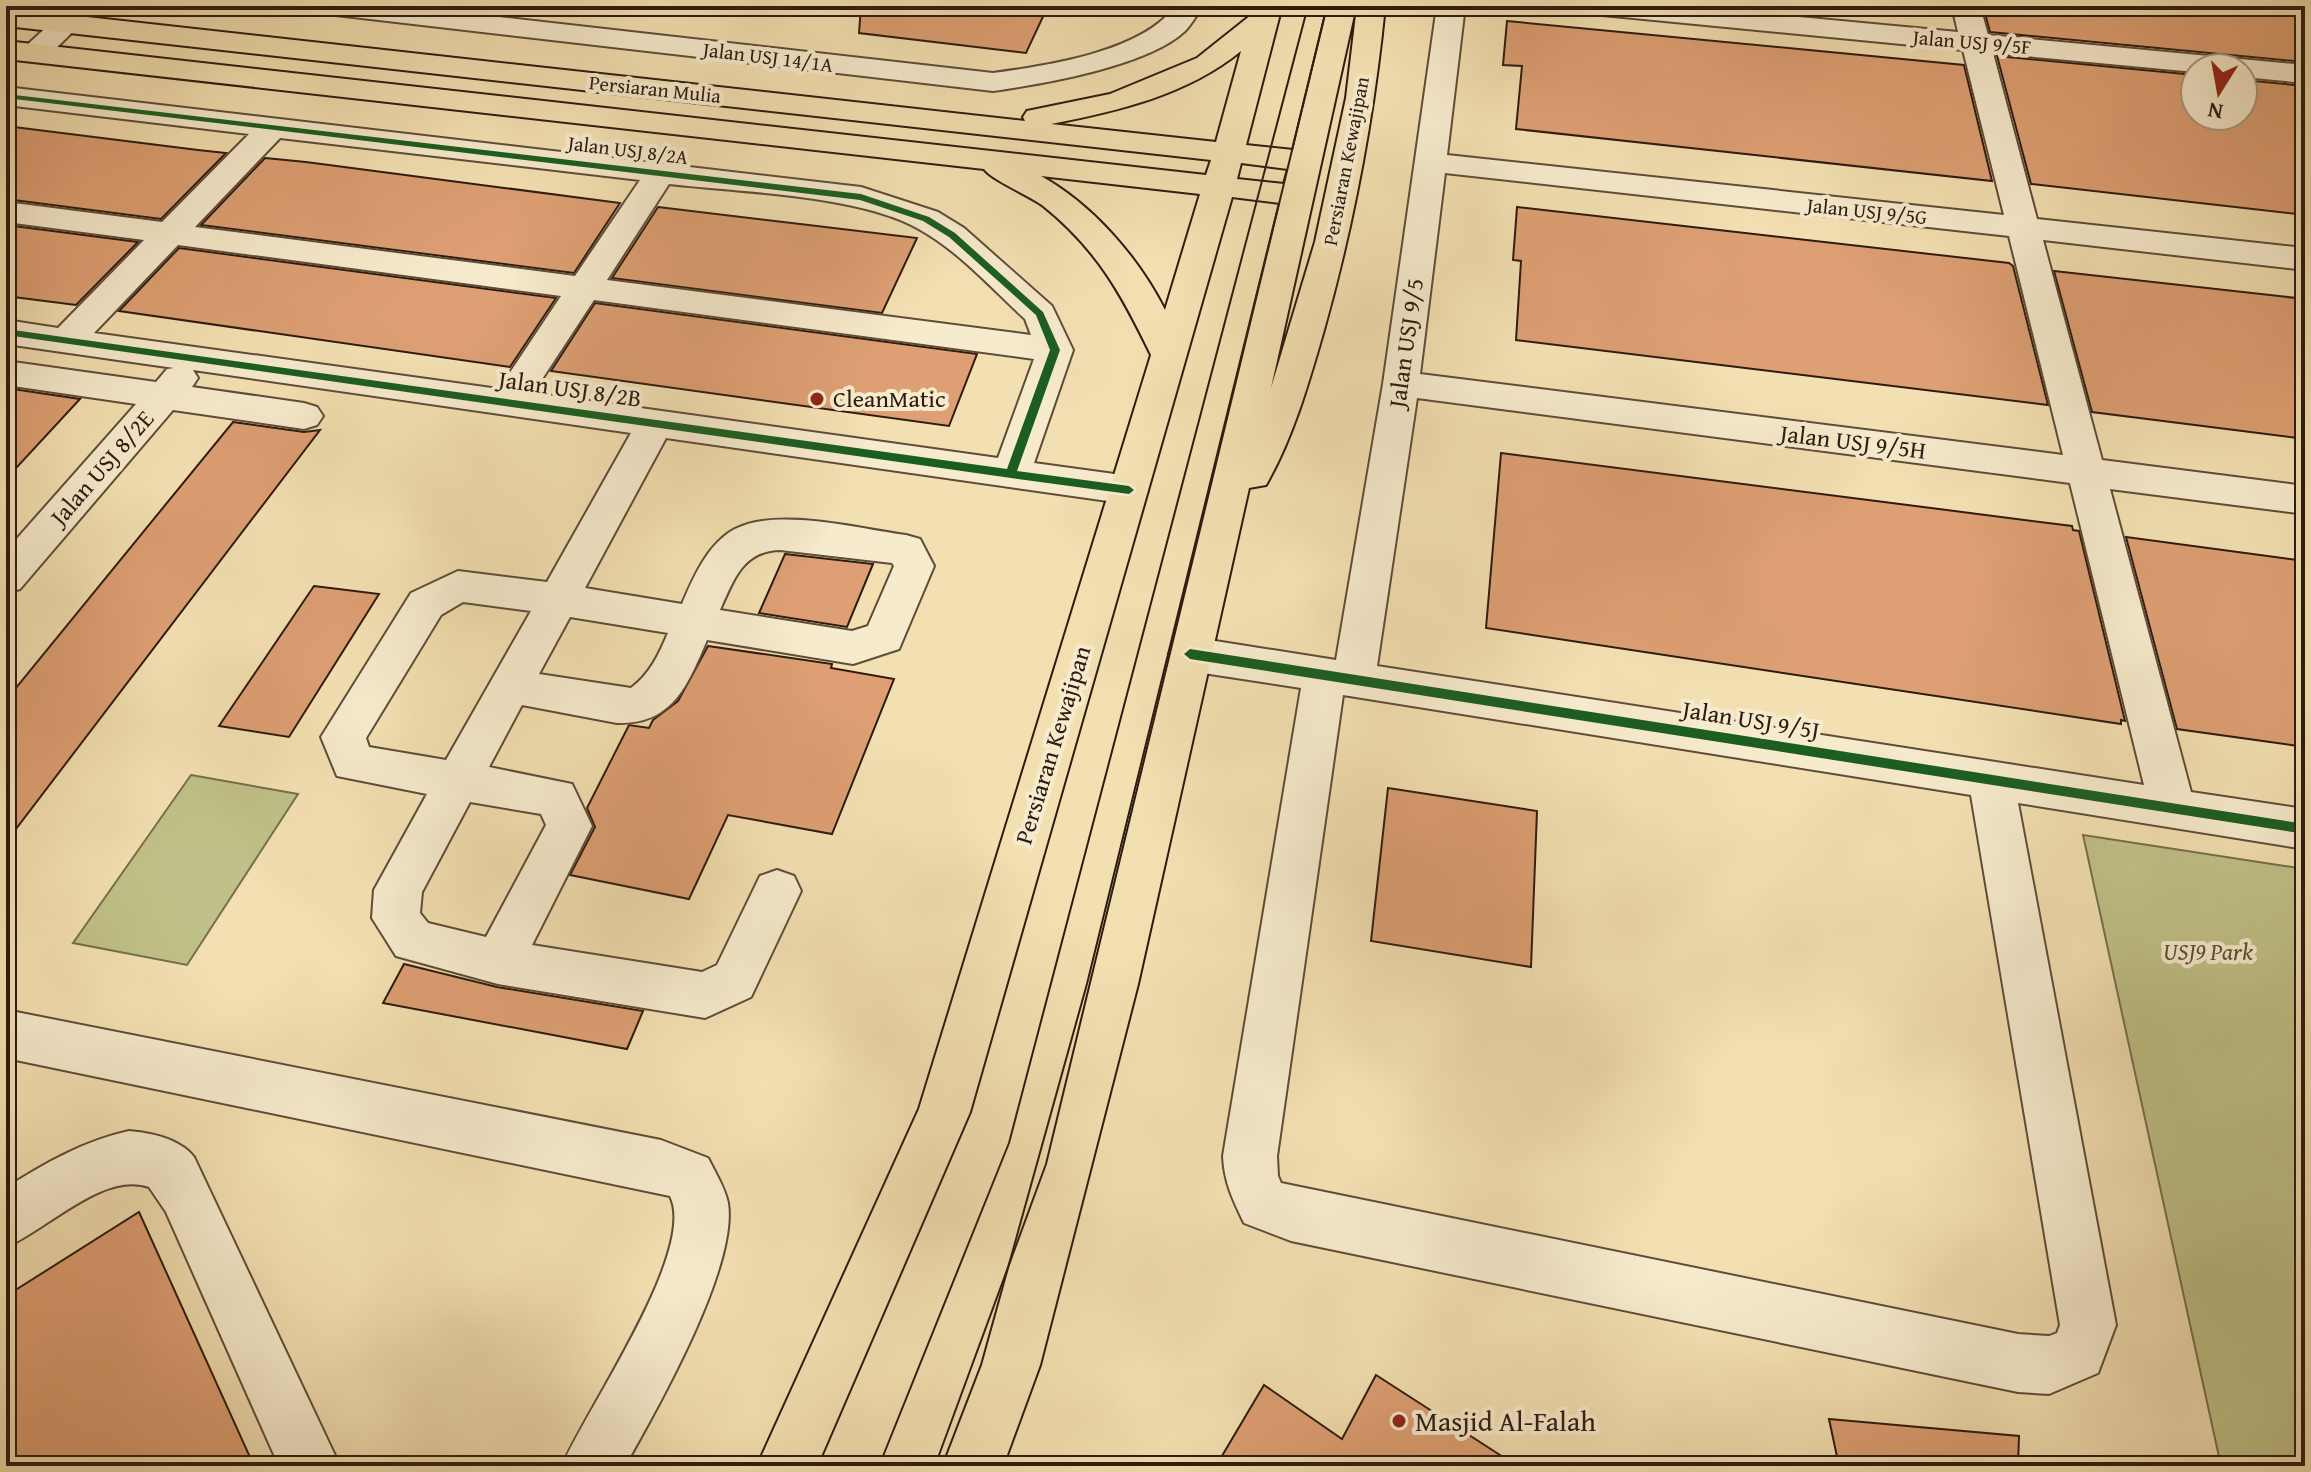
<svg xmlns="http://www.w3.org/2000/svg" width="2311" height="1472" font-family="'Gentium Book Plus',serif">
	<rect width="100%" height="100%" fill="#f3e0b2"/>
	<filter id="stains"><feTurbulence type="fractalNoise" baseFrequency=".0025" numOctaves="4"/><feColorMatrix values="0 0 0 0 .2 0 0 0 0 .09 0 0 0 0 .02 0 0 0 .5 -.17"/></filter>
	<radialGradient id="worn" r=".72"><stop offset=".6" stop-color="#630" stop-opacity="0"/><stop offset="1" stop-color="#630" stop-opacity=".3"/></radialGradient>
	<g fill="#c0c188" stroke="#766e4c" stroke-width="2">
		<path d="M 191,775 L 298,794 L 187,965 L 73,943 Z"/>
		<path d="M 2083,835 L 2305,869 L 2305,1466 L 2221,1466 Z"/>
	</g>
	<g fill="#dd9f73" stroke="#2d1b11" stroke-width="2">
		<path d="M 861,6 L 1048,6 L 1026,53 L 859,33 Z"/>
		<path d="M 1983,6 L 2305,6 L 2305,62 L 1990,32 Z"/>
		<path d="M 1507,21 L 1964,65 L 1992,181 L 1516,129 L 1522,66 L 1503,65 Z"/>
		<path d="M 1997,56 L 2195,75 L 2195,116 L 2243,116 L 2243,80 L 2305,86 L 2305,215 L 2031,184 Z"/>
		<path d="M 6,126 L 198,150 L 226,153 L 161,219 L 6,199 Z"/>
		<path d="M 265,158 L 306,162 L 620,203 L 574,273 L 201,225 Z"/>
		<path d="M 658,207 L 817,226 L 917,238 L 882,313 L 612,278 Z"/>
		<path d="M 1517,207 L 2009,263 L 2013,266 L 2048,405 L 1516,340 L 1521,261 L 1513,260 Z"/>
		<path d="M 6,225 L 138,242 L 76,305 L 6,296 Z"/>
		<path d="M 179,248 L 556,298 L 510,367 L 119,311 Z"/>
		<path d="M 2054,271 L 2305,299 L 2305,439 L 2092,412 Z"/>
		<path d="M 595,303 L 977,354 L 949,426 L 551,371 Z"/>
		<path d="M 6,388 L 80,399 L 6,479 Z"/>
		<path d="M 233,422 L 304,432 L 320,430 L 6,842 L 6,700 Z"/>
		<path d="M 1501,453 L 2072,526 L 2073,530 L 2079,531 L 2125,721 L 2121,720 L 2121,724 L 1486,628 Z"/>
		<path d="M 2126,537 L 2305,561 L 2305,747 L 2177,729 Z"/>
		<path d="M 785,554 L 873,564 L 847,627 L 759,613 Z"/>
		<path d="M 314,586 L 379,594 L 289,737 L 219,726 Z"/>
		<path d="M 708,646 L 832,664 L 831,668 L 894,679 L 832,834 L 728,815 L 689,899 L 570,875 L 595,827 L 587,808 L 629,725 L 649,728 L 653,720 L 678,701 Z"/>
		<path d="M 1388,788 L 1537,811 L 1531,967 L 1371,941 Z"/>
		<path d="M 404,964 L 497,987 L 643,1011 L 627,1049 L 383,1003 Z"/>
		<path d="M 139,1212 L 254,1466 L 6,1466 L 6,1296 Z"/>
		<path d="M 1376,1375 L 1517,1466 L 1216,1466 L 1264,1385 L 1342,1439 Z"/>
		<path d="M 1829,1419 L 2019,1436 L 2018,1466 L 1839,1466 Z"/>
	</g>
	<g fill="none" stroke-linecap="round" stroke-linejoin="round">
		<g stroke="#5e4c39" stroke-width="4">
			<g id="minor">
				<path d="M 69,6 L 99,6 L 45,59 L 35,62 L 25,59 L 20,53 L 25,47 Z"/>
				<path d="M 313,6 L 402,6 L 993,73 C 1045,66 1143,52 1175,6 L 1203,6 C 1197,14 1192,24 1185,31 C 1148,66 1043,84 993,91 L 327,14 L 317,12 Z"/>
				<path d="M 1437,6 L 1465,6 L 1447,155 L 2004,215 L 1963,50 L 1592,14 L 1582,12 L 1578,6 L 1681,6 L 1958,32 L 1952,6 L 1980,6 L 1988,35 L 2305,65 L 2305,83 L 2243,77 L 2243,68 L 2195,68 L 2195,72 L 1993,53 L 2037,219 L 2305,248 L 2305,270 L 2043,240 L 2102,460 L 2305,486 L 2305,514 L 2110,489 L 2191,792 L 2305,809 L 2305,849 L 2018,803 L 2116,1325 L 2098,1373 L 2049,1394 L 2018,1392 L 1291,1241 L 1244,1223 C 1233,1200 1224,1182 1223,1156 L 1301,688 L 1190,671 L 1175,666 L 1169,654 L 1175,642 L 1190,637 L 1336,660 L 1383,384 ZM 1445,173 L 2009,236 L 2063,455 L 1420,374 ZM 1417,398 L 2070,483 L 2144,785 L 1377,666 ZM 1343,695 L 1971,795 L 2060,1325 L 2057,1333 L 2049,1336 L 2018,1334 L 1281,1183 L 1278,1176 L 1277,1156 Z"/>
				<path d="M 6,87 L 861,187 L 938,212 L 964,228 L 1052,306 L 1073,350 L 1034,463 L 1129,476 L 1143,480 L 1148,490 L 1143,500 L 1129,504 L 666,438 L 585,588 L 682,604 C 693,578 708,543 735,529 C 777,507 860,529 906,535 L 920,539 L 934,566 L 899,649 L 853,664 L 707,640 C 688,684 673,725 617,723 L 522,705 L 489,767 L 572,784 L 592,826 L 532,945 L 702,972 L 717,965 L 760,876 L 777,870 L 794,876 L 801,891 L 751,997 L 705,1018 L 498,984 L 396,956 L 372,918 L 374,890 L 427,794 L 337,776 L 321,737 L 411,593 L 458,571 L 547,582 L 631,433 L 193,370 L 198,378 L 192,387 L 304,403 L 317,407 L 323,416 L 317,425 L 304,429 L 173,410 L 20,589 L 6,593 L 6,551 L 136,404 L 6,385 L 6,361 L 156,382 L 167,369 L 174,368 L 6,344 L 6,320 L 58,328 L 144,240 L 6,222 L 6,202 L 162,222 L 249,134 L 6,105 ZM 280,138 L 640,180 L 575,276 L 195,227 ZM 669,184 C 739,192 858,195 917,228 C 958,250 991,288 1025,319 L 1031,335 L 607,280 ZM 178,245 L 561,296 L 499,389 L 94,333 ZM 594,300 L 1034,359 L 998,458 L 533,393 ZM 780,550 L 892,563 L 894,566 L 868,626 L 852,631 L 720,610 C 734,579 743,551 780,550 ZM 463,602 L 531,611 L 446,760 L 369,747 L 366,738 L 441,615 ZM 570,617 L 668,633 C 659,654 650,674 631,688 L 539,674 ZM 470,802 L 541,814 L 546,825 L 486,937 L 428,923 L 420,913 L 422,892 Z"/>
				<path d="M 6,1010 L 661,1140 L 708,1158 C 715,1172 725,1188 728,1203 C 738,1267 657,1409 625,1466 L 562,1466 C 585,1411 698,1250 670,1196 L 6,1058 Z"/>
				<path d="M 129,1131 C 152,1133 180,1139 194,1157 L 340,1466 L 279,1466 L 166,1212 L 149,1187 C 103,1171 47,1230 6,1247 L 6,1188 C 45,1163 84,1141 129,1131 Z"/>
			</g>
		</g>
		<g stroke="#2d1b11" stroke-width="4">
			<path id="major" d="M 1254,6 L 1282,6 L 1246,145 L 1293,150 L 1328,6 L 1356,6 L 1271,388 L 1315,242 L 1346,98 L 1357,6 L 1385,6 C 1374,117 1354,223 1324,330 C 1309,382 1293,438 1266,485 L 1249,488 L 1138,984 L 1040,1365 L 1003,1466 L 943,1466 L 982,1365 L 1088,984 L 1280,203 L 1232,197 L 970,1112 L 817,1466 L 757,1466 L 919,1109 L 1151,355 C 1121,293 1097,249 1042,205 C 1028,195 992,180 984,169 L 6,59 L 6,41 L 1206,175 L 1211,160 L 6,26 L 6,8 L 1025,121 L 1023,117 L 1027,111 L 1110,94 L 1197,58 L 1251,15 ZM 1241,51 L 1216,142 L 1051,124 C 1118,111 1187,95 1241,51 ZM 1241,163 L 1288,169 L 1284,184 L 1237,179 ZM 1041,176 L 1200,194 L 1165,310 C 1138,257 1093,205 1041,176 Z"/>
		</g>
		<use href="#minor" fill="#f7ebcd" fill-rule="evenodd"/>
		<use href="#major" fill="#f3e0b2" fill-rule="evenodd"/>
		<g stroke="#2d1b11" stroke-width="2">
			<path d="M 879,1466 L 1009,1143 L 1308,6"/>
			<path d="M 935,1466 L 1046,1164 L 1327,6"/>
		</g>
		<g stroke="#f7ebcd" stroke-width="5">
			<g id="cycleway">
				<path d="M 6,94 L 861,194 L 929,217 L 955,233 L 1043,312 L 1060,350 L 1017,471 L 1129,486 L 1134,490 L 1129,494 L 1011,478 L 6,335 L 6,329 L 1007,469 L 1050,350 L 1036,315 L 949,237 L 923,221 L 860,200 L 6,98 Z"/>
				<path d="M 1190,649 L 2305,824 L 2305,834 L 1190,659 L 1184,654 Z"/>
			</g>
		</g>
		<use href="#cycleway" fill="#1b5e20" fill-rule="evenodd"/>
	</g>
	<g fill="#8f2418" stroke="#f7ebcd" stroke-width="3">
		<circle cx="817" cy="399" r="8"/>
		<circle cx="1399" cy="1421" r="8"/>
	</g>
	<g text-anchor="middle" stroke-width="8" stroke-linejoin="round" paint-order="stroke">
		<g font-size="20" fill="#2d1b11" stroke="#f7ebcd">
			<text transform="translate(1972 42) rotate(5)" y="7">Jalan USJ 9/5F</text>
			<text transform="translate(768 57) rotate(7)" y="7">Jalan USJ 14/1A</text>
			<text transform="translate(655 89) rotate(6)" y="7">Persiaran Mulia</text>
			<text transform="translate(628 150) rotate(7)" y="7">Jalan USJ 8/2A</text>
			<text transform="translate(1346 161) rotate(-79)" y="7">Persiaran Kewajipan</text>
			<text transform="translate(1867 211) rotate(6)" y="7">Jalan USJ 9/5G</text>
		</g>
		<g font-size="24" fill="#2d1b11" stroke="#f7ebcd">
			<text transform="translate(1406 343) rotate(-82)" y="8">Jalan USJ 9/5</text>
			<text transform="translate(570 389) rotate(8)" y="8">Jalan USJ 8/2B</text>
			<text transform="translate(1853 442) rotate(7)" y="8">Jalan USJ 9/5H</text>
			<text transform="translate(102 468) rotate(-49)" y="8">Jalan USJ 8/2E</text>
			<text transform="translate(1751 720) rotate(9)" y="8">Jalan USJ 9/5J</text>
			<text transform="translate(1053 745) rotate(-73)" y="8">Persiaran Kewajipan</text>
		</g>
		<g font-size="24" fill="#2d1b11" stroke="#f7ebcd" text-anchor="start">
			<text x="833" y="407">CleanMatic</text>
		</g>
		<g font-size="24" font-style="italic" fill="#594d35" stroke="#f7ebcd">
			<text x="2208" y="960">USJ9 Park</text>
		</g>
		<g font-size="28" fill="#2d1b11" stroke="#f7ebcd" text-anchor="start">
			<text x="1415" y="1431">Masjid Al-Falah</text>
		</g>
	</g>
	<rect width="2311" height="1472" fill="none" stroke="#f3e0b2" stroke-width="32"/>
	<rect x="8" y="8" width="2295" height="1456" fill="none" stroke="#2d1b11" stroke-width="4"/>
	<rect x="16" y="16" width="2279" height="1440" fill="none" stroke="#2d1b11" stroke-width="2"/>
	<g transform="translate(2219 92) rotate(191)"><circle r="38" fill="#f7ebcd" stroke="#a69882" stroke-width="2"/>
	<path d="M0-6L14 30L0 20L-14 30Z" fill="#8f2418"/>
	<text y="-12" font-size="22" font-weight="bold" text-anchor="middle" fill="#2d1b11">N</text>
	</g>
	<rect width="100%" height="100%" filter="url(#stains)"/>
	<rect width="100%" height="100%" fill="url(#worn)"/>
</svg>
